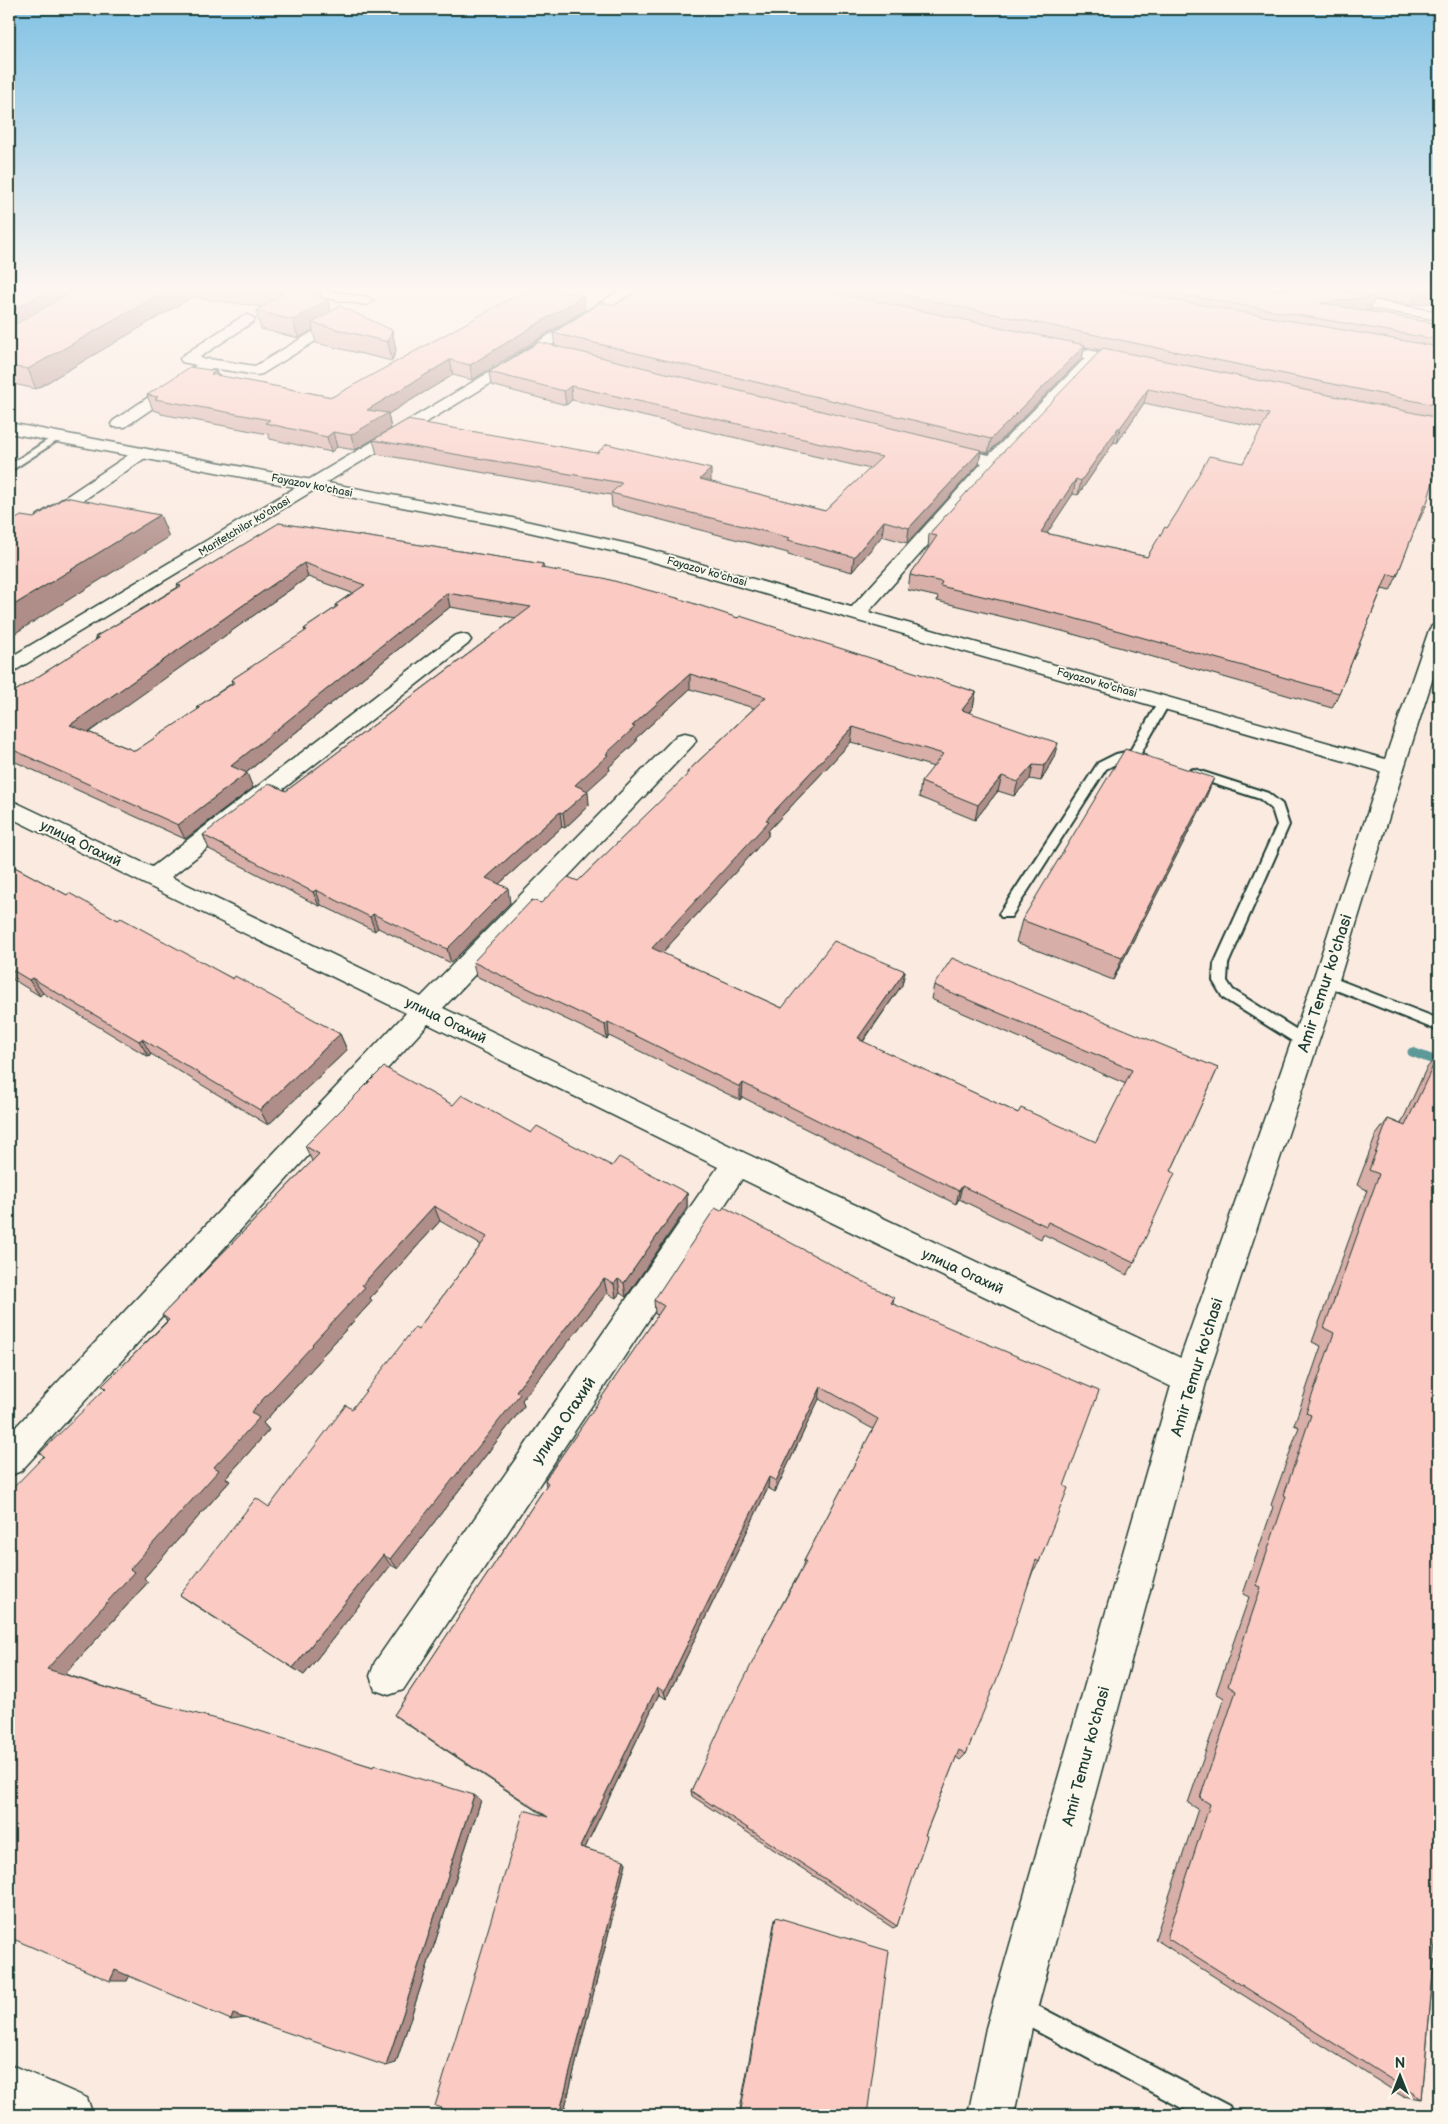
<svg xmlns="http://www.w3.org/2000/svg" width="1448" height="2124" font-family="'Balsamiq Sans',sans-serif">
	<rect width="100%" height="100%" fill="#fbeae0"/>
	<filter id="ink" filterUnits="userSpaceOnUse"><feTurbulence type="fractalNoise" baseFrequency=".02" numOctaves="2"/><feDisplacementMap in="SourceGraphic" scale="10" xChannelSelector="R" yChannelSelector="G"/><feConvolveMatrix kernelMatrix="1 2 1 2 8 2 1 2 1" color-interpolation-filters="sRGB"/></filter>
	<g filter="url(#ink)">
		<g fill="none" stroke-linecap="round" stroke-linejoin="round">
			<path stroke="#5d9999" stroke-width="9" d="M 1412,1052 L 1439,1062"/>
			<g stroke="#1f3d34" stroke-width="4">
				<g id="service">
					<path d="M 57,434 L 61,437 L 60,439 L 9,472 L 9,465 Z"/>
					<path d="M 1164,699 L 1170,702 L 1141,753 L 1145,756 L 1143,759 L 1125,759 L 1106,769 L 1011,917 L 1001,917 L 999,914 L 1001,911 L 1098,763 L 1116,754 L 1130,751 L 1158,702 Z"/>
					<path d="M 1194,769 L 1268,793 L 1282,804 L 1289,825 L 1228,964 L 1227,981 L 1233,990 L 1310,1038 L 1312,1042 L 1310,1046 L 1305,1048 L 1300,1046 L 1223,998 L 1213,981 L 1214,964 L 1277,825 L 1272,809 L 1260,799 L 1190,776 L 1188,773 L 1190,770 Z"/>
					<path d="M 1326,975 L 1439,1019 L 1439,1031 L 1321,984 L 1319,980 L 1321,976 Z"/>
					<path d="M 1017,1995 L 1229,2106 L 1233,2115 L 1195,2115 L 1008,2016 L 1005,2007 L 1008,1998 Z"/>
				</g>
			</g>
			<g stroke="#1f3d34" stroke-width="3">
				<g id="minor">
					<path d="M 287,289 L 318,289 L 367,297 L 374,301 L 367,305 L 294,293 Z"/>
					<path d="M 622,289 L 638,289 L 508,373 L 16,670 L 9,672 L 9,658 L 498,367 Z"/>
					<path d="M 248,315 L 255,319 L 253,322 L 200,357 L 204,360 L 209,359 L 255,366 L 331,321 L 336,320 L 343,324 L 262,374 L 257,375 L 212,368 L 125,427 L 113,427 L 111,424 L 113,421 L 196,365 L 182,362 L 180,359 L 182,356 L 243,316 Z"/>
					<path d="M 1046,341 L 1131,359 L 1136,360 L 1138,363 L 1136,366 L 1131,367 L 1099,361 L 999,465 L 864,617 L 857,619 L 850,617 L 847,613 L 850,609 L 982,463 L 937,452 L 935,449 L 937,446 L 943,444 L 989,455 L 1085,358 L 1041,348 L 1039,345 L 1041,342 Z"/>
					<path d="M 142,448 L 148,450 L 150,453 L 148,456 L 49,524 L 43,525 L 37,524 L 34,520 L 37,516 L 136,450 Z"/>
					<path d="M 461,634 L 468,636 L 471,640 L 468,644 L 171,877 L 421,997 L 677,735 L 685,733 L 693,735 L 696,740 L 693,745 L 443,1008 L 747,1154 L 1202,1368 L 1207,1379 L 1202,1390 L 1190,1395 L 1178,1390 L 742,1179 L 403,1690 L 389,1695 L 375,1690 L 370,1676 L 375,1662 L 718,1167 L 428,1024 L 21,1471 L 9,1476 L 9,1434 L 406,1013 L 9,817 L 9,801 L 17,803 L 152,867 L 454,636 Z"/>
					<path d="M 9,2064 L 87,2098 L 93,2115 L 18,2115 L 9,2111 Z"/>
				</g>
			</g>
			<g stroke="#1f3d34" stroke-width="3">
				<g id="tertiary">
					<path d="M 1278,289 L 1307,289 L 1439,312 L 1439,320 L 1285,293 Z"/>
					<path d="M 1393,761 L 1401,763 L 1404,768 L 1339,980 L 1207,1379 L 1032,2028 L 1014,2115 L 968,2115 L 986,2028 L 1173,1379 L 1313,980 L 1382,768 L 1385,763 Z"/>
				</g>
			</g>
			<g stroke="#1f3d34" stroke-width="3">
				<path id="secondary" d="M 9,423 L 503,516 L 637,546 L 1385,759 L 1429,630 L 1432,626 L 1439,624 L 1439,659 L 1404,768 L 1401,773 L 1393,775 L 633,556 L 503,526 L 9,433 Z"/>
			</g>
			<use href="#service" fill="#fbf7ec" fill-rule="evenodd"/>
			<use href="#minor" fill="#fbf7ec" fill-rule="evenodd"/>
			<use href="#tertiary" fill="#fbf7ec" fill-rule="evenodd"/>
			<use href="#secondary" fill="#fbf7ec" fill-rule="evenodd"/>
		</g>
		<g fill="#d7aea8" stroke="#1f3d34" fill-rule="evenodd">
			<path d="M 19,289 L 320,289 L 322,297 L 328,300 L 331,312 L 392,330 L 396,350 L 392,361 L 316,343 L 313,330 L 298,338 L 261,329 L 256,311 L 261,307 L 192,297 L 36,389 L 9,383 L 9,295 Z"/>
			<path d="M 641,289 L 1439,289 L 1411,305 L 1374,299 L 1370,310 L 1364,310 L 1439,324 L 1439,461 L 1426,506 L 1419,521 L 1418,520 L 1397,576 L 1390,591 L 1382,589 L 1339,693 L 1332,708 L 1062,631 L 937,601 L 938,597 L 908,590 L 910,575 L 928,549 L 929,534 L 1101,350 L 1085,347 L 1082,358 L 988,453 L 981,451 L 979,464 L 907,543 L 882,536 L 852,572 L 788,555 L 788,553 L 754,544 L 612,507 L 611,495 L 377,454 L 373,440 L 711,482 L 825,511 L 870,469 L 582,402 L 572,400 L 566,405 L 491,385 L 489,372 L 555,346 L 553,333 L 615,305 ZM 1144,403 L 1262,428 L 1243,463 L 1167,528 L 1147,557 L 1046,533 L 1073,494 L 1078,495 L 1114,442 L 1117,443 Z"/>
			<path d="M 583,296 L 585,310 L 472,380 L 453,375 L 388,414 L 391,429 L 355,450 L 337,447 L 331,452 L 270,439 L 268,434 L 161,414 L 160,412 L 153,410 L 147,395 L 216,371 L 218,376 L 332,397 Z"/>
			<path d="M 279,523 L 543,564 L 544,569 L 738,618 L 976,692 L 973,707 L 969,713 L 1054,757 L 1041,781 L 1030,779 L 1014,796 L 998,791 L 975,820 L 919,797 L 921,782 L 934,767 L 851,742 L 768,831 L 768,836 L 662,953 L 782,1008 L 905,971 L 902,985 L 863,1042 L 1018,1113 L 1096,1142 L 1126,1084 L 931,999 L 934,985 L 1218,1068 L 1171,1171 L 1134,1263 L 1127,1275 L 1043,1234 L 1041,1239 L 959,1199 L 956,1204 L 742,1097 L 740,1100 L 609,1036 L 607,1039 L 476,976 L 473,962 L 541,903 L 578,881 L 687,776 L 687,772 L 754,708 L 690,689 L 636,738 L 636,742 L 609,767 L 610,770 L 587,790 L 589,805 L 565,828 L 562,827 L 499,884 L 510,903 L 451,963 L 378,928 L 375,931 L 321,905 L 319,906 L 209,849 L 203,835 L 286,791 L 516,618 L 450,607 L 246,773 L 253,788 L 185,839 L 9,759 L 9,695 L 96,640 L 95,637 L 178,587 L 177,585 ZM 308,577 L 352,593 L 335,605 L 335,608 L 304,629 L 305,632 L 231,680 L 232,683 L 197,707 L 198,710 L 135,751 L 88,732 Z"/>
			<path d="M 1205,800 L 1113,980 L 1016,942 L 1022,920 Z"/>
			<path d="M 9,864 L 67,895 L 118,920 L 340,1034 L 347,1050 L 268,1125 L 151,1054 L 149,1057 L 43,993 L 40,996 L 9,977 Z"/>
			<path d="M 1439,1053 L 1439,1941 L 1436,1941 L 1422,2099 L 1402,2096 L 1155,1939 L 1198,1809 L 1188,1803 L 1224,1698 L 1216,1693 L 1249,1597 L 1243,1594 L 1273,1507 L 1271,1505 L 1299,1427 L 1294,1425 L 1321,1346 L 1312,1342 L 1367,1190 L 1357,1185 L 1376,1135 L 1388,1119 L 1401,1124 L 1426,1069 Z"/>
			<path d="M 453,1105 L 531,1133 L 612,1166 L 687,1193 L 687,1208 L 626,1297 L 620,1293 L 616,1298 L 607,1293 L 522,1400 L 524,1406 L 398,1569 L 391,1565 L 304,1675 L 193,1604 L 180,1595 L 269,1507 L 352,1409 L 418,1329 L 481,1245 L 440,1221 L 370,1298 L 372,1301 L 321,1357 L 322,1358 L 263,1423 L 269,1430 L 226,1478 L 230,1481 L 144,1578 L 148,1582 L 65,1674 L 155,1703 L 373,1767 L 481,1800 L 396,2063 L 245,2018 L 129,1976 L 127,1981 L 13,1934 L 44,1456 L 105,1389 L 102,1386 L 167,1321 L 162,1315 L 312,1161 L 305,1146 Z"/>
			<path d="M 894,1298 L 893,1304 L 1064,1486 L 1039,1562 L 1033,1571 L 966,1754 L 960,1760 L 956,1757 L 925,1835 L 897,1926 L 893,1928 L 692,1796 L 691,1791 L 762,1644 L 763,1639 L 802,1568 L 804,1561 L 873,1429 L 819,1399 L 775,1492 L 768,1488 L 666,1699 L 659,1694 L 585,1848 L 626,1863 L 563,2115 L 462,2115 L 545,1816 L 402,1721 L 394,1715 L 546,1486 L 545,1480 L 658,1315 L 655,1314 L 654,1300 Z"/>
			<path d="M 776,1917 L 867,2115 L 739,2115 L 775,1919 Z"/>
		</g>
		<g fill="#af8d88" stroke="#1f3d34">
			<path d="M 51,289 L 69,289 L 73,299 L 9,335 L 9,312 Z"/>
			<path d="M 169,289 L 189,289 L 192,297 L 36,389 L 28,369 Z"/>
			<path d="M 312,289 L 319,289 L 322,300 L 328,300 L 332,319 L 312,323 L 313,330 L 298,338 L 293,320 Z"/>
			<path d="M 1439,289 L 1439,302 L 1411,305 L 1416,292 Z"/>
			<path d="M 583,296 L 585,310 L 472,380 L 470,365 Z"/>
			<path d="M 1375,297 L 1370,310 L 1316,316 L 1321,303 Z"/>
			<path d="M 392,330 L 396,350 L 392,361 L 388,342 Z"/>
			<path d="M 1085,345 L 1082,358 L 988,453 L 991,439 Z"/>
			<path d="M 450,360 L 453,375 L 388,414 L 391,429 L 355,450 L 351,435 L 367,410 Z"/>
			<path d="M 216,371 L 221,386 L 211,374 Z"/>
			<path d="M 571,386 L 572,400 L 566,405 L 564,391 Z"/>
			<path d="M 1148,389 L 1144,403 L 1117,443 L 1120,428 Z"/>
			<path d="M 1118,428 L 1114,442 L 1078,495 L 1081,481 Z"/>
			<path d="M 333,432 L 337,447 L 331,452 L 327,437 Z"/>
			<path d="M 981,450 L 979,464 L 907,543 L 909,528 Z"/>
			<path d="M 711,469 L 711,483 L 700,479 Z"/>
			<path d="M 1076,479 L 1073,494 L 1038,547 L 1041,532 Z"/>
			<path d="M 160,515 L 169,537 L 9,637 L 9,608 Z"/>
			<path d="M 884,521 L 882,536 L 852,572 L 854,557 Z"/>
			<path d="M 304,563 L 308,577 L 78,740 L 70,725 Z"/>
			<path d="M 447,593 L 450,607 L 237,780 L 231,766 Z"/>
			<path d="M 690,674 L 690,689 L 636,738 L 636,742 L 609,767 L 610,770 L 577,800 L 575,785 L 606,754 L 632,726 Z"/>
			<path d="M 976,692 L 973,707 L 959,725 L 962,710 Z"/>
			<path d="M 853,727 L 851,742 L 768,831 L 768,836 L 653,963 L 652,948 L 766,820 Z"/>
			<path d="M 1058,743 L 1054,757 L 1041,781 L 1044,766 Z"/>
			<path d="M 1033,765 L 1030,779 L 1014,796 L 1018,782 Z"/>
			<path d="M 247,773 L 253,788 L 185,839 L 178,825 Z"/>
			<path d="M 1002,776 L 998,791 L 975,820 L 978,805 Z"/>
			<path d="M 1214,778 L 1205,800 L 1113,980 L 1122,958 Z"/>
			<path d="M 588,791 L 589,805 L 565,828 L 563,813 Z"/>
			<path d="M 560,812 L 562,827 L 489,893 L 486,878 Z"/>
			<path d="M 508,888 L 510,903 L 451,963 L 447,949 Z"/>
			<path d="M 316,890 L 321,905 L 319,906 L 313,892 Z"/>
			<path d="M 373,914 L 378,928 L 375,931 L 370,917 Z"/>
			<path d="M 905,971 L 902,985 L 860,1045 L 858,1038 Z"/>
			<path d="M 32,978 L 43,993 L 40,996 L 29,980 Z"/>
			<path d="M 608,1022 L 609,1036 L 607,1039 L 605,1025 Z"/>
			<path d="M 340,1034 L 347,1050 L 268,1125 L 260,1110 Z"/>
			<path d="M 142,1039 L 151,1054 L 149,1057 L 139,1041 Z"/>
			<path d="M 743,1083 L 742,1097 L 740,1100 L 740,1087 Z"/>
			<path d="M 962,1186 L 959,1199 L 956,1204 L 959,1191 Z"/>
			<path d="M 687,1193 L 687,1208 L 626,1297 L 624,1283 Z"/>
			<path d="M 434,1206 L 440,1221 L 370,1298 L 372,1301 L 321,1357 L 322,1358 L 263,1423 L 269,1430 L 226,1478 L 230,1481 L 144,1578 L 148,1582 L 63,1676 L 47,1669 L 214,1467 L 251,1412 L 312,1344 L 362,1285 Z"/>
			<path d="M 604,1279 L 607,1293 L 522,1400 L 524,1406 L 398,1569 L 390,1559 L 516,1391 Z"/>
			<path d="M 618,1279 L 620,1293 L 616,1298 L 614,1284 Z"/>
			<path d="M 821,1387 L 819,1399 L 775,1492 L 776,1481 Z"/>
			<path d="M 769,1477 L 768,1488 L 666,1699 L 664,1692 Z"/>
			<path d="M 383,1555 L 391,1565 L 304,1675 L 293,1668 Z"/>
			<path d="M 657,1687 L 659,1694 L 584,1850 L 580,1847 Z"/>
			<path d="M 474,1795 L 481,1800 L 396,2063 L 386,2066 Z"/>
			<path d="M 624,1860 L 626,1863 L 563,2115 L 559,2115 Z"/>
			<path d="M 115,1970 L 132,1971 L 127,1981 L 110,1981 Z"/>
			<path d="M 247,2013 L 245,2018 L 231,2020 L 233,2014 Z"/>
		</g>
		<g fill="#facac3" stroke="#1f3d34" fill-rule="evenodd">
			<path d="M 19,289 L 51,289 L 9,312 L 9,295 Z"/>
			<path d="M 77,289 L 169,289 L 28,369 L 9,366 L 9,328 Z"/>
			<path d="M 253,289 L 312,289 L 310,292 L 328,300 L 293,320 L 256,311 L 284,293 Z"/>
			<path d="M 528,289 L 554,289 L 583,296 L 470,365 L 450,360 L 367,410 L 388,413 L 351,435 L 333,432 L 327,437 L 265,423 L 270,420 L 155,399 L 158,397 L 147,395 L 190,367 L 216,371 L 211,374 L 332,397 Z"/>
			<path d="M 641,289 L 817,289 L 1085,345 L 991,439 L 553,333 L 601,302 L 615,305 Z"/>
			<path d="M 873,289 L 1117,289 L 1117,290 L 1439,347 L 1439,406 Z"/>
			<path d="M 1151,289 L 1330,289 L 1375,297 L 1321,303 L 1439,324 L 1439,340 Z"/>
			<path d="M 1397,289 L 1439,289 L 1416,292 Z"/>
			<path d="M 340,306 L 392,330 L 388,342 L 312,323 Z"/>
			<path d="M 539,342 L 981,450 L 909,528 L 884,521 L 854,557 L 788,540 L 790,538 L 755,529 L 611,493 L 622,483 L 373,440 L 407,420 L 597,453 L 607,444 L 711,469 L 700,479 L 825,511 L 882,457 L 581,388 L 571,386 L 564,391 L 489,372 Z"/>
			<path d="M 1103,348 L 1439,418 L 1439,461 L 1426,506 L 1424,505 L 1397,576 L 1388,574 L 1339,693 L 1066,616 L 940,586 L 942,582 L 910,575 L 937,536 L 929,534 L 1003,452 ZM 1148,389 L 1269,414 L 1243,463 L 1209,456 L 1178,511 L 1167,528 L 1165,527 L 1147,557 L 1041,532 L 1076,479 L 1081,481 L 1118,428 L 1120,428 Z"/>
			<path d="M 65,497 L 160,515 L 9,608 L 9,521 L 13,521 L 21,516 L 34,518 Z"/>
			<path d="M 279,523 L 543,564 L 541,568 L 603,578 L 677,598 L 738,618 L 740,616 L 976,692 L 962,710 L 1058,743 L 1044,766 L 1033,765 L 1018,782 L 1002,776 L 978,805 L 921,782 L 943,754 L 853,727 L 766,820 L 769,821 L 652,948 L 782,1008 L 834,941 L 905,971 L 858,1038 L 861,1039 L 860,1040 L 1018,1113 L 1021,1108 L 1096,1142 L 1132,1070 L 934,985 L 952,958 L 1218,1068 L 1171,1171 L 1175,1173 L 1134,1263 L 1048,1222 L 1046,1226 L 962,1186 L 959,1191 L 743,1083 L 740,1087 L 608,1022 L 605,1025 L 473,962 L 532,900 L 541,903 L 568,877 L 578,881 L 689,773 L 687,772 L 766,697 L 690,674 L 632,726 L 635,727 L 606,754 L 608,755 L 575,785 L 588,791 L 563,813 L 560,812 L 486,878 L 508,888 L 447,949 L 373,914 L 370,917 L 316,890 L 313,892 L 203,835 L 269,783 L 286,791 L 531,607 L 447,593 L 231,766 L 247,773 L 178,825 L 9,748 L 9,695 L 99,638 L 95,637 L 181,586 L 177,585 ZM 304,563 L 365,585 L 335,605 L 338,606 L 304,629 L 307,630 L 231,680 L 235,682 L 197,707 L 200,708 L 135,751 L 70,725 Z"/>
			<path d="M 1125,749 L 1214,778 L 1122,958 L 1022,920 Z"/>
			<path d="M 9,864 L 67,895 L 69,893 L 118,920 L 121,918 L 233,979 L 235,976 L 340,1034 L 260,1110 L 142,1039 L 139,1041 L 32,978 L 29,980 L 9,968 Z"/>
			<path d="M 1439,1053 L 1439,1940 L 1436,1938 L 1422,2099 L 1167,1938 L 1210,1804 L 1200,1798 L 1236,1691 L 1228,1686 L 1261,1587 L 1256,1585 L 1286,1496 L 1284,1495 L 1311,1415 L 1306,1413 L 1334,1333 L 1324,1328 L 1379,1174 L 1369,1170 L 1388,1119 L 1405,1126 Z"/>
			<path d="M 384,1067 L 453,1105 L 462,1095 L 531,1133 L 537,1126 L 612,1166 L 619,1157 L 687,1193 L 624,1283 L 618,1279 L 614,1284 L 604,1279 L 516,1391 L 520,1394 L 390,1559 L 383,1555 L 293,1668 L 180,1595 L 256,1498 L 269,1507 L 346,1405 L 352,1409 L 415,1327 L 418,1329 L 487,1237 L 434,1206 L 362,1285 L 365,1287 L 312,1344 L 313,1345 L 251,1412 L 259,1418 L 214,1467 L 219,1470 L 130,1569 L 134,1572 L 47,1669 L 155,1703 L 244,1726 L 373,1767 L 374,1765 L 474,1795 L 386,2066 L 233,2014 L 231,2020 L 115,1970 L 110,1981 L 11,1938 L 13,1934 L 9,1932 L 9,1492 L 44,1456 L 40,1453 L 106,1388 L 102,1386 L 169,1320 L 162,1315 L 319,1154 L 305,1146 Z"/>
			<path d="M 724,1207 L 894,1298 L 891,1303 L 1099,1391 L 1064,1486 L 1068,1488 L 1039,1562 L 1036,1560 L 1001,1669 L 966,1754 L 959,1750 L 925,1835 L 927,1836 L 897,1926 L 691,1791 L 726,1715 L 764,1639 L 763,1639 L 806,1562 L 804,1561 L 878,1419 L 821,1387 L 776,1481 L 769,1477 L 664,1692 L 657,1687 L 580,1847 L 624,1860 L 559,2115 L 462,2115 L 435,2106 L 524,1810 L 548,1817 L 394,1715 L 548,1483 L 545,1480 L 664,1306 L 654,1300 L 715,1208 L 721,1211 Z"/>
			<path d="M 776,1917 L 889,1951 L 867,2115 L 740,2115 Z"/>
		</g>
	</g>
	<linearGradient id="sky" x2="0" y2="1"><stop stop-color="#81c2e4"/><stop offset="0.49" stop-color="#fdf6f1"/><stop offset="1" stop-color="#fdf6f1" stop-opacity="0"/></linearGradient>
	<rect width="1448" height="586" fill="url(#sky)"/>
	<g text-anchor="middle" stroke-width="4" stroke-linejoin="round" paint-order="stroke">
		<g font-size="11" fill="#1f3d34" stroke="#fbf7ec">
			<text transform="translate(312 485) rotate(11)" y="4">Fayazov ko'chasi</text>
			<text transform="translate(244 526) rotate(-31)" y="4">Marifetchilar ko'chasi</text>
			<text transform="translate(707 571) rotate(16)" y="4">Fayazov ko'chasi</text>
			<text transform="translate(1097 682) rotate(16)" y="4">Fayazov ko'chasi</text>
		</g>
		<g font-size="14" fill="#1f3d34" stroke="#fbf7ec">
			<text transform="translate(81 843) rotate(26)" y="5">улица Огахий</text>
			<text transform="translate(446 1020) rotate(26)" y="5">улица Огахий</text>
			<text transform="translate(963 1271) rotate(25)" y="5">улица Огахий</text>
		</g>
		<g font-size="16" fill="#1f3d34" stroke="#fbf7ec">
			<text transform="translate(1324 983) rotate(-72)" y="6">Amir Temur ko'chasi</text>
			<text transform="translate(1196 1367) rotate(-73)" y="6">Amir Temur ko'chasi</text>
			<text transform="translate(563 1420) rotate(-56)" y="6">улица Огахий</text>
			<text transform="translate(1085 1756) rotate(-75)" y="6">Amir Temur ko'chasi</text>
		</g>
	</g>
	<rect width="1448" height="2124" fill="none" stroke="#fbf7ec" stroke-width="30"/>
	<rect x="15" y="15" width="1418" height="2094" fill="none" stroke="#1f3d34" stroke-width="2" filter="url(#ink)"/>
	<g transform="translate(1400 2076)" stroke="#fbf7ec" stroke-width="4" paint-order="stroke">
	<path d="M0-4L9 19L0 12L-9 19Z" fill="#1f3d34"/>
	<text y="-8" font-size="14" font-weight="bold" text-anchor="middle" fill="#1f3d34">N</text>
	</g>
</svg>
